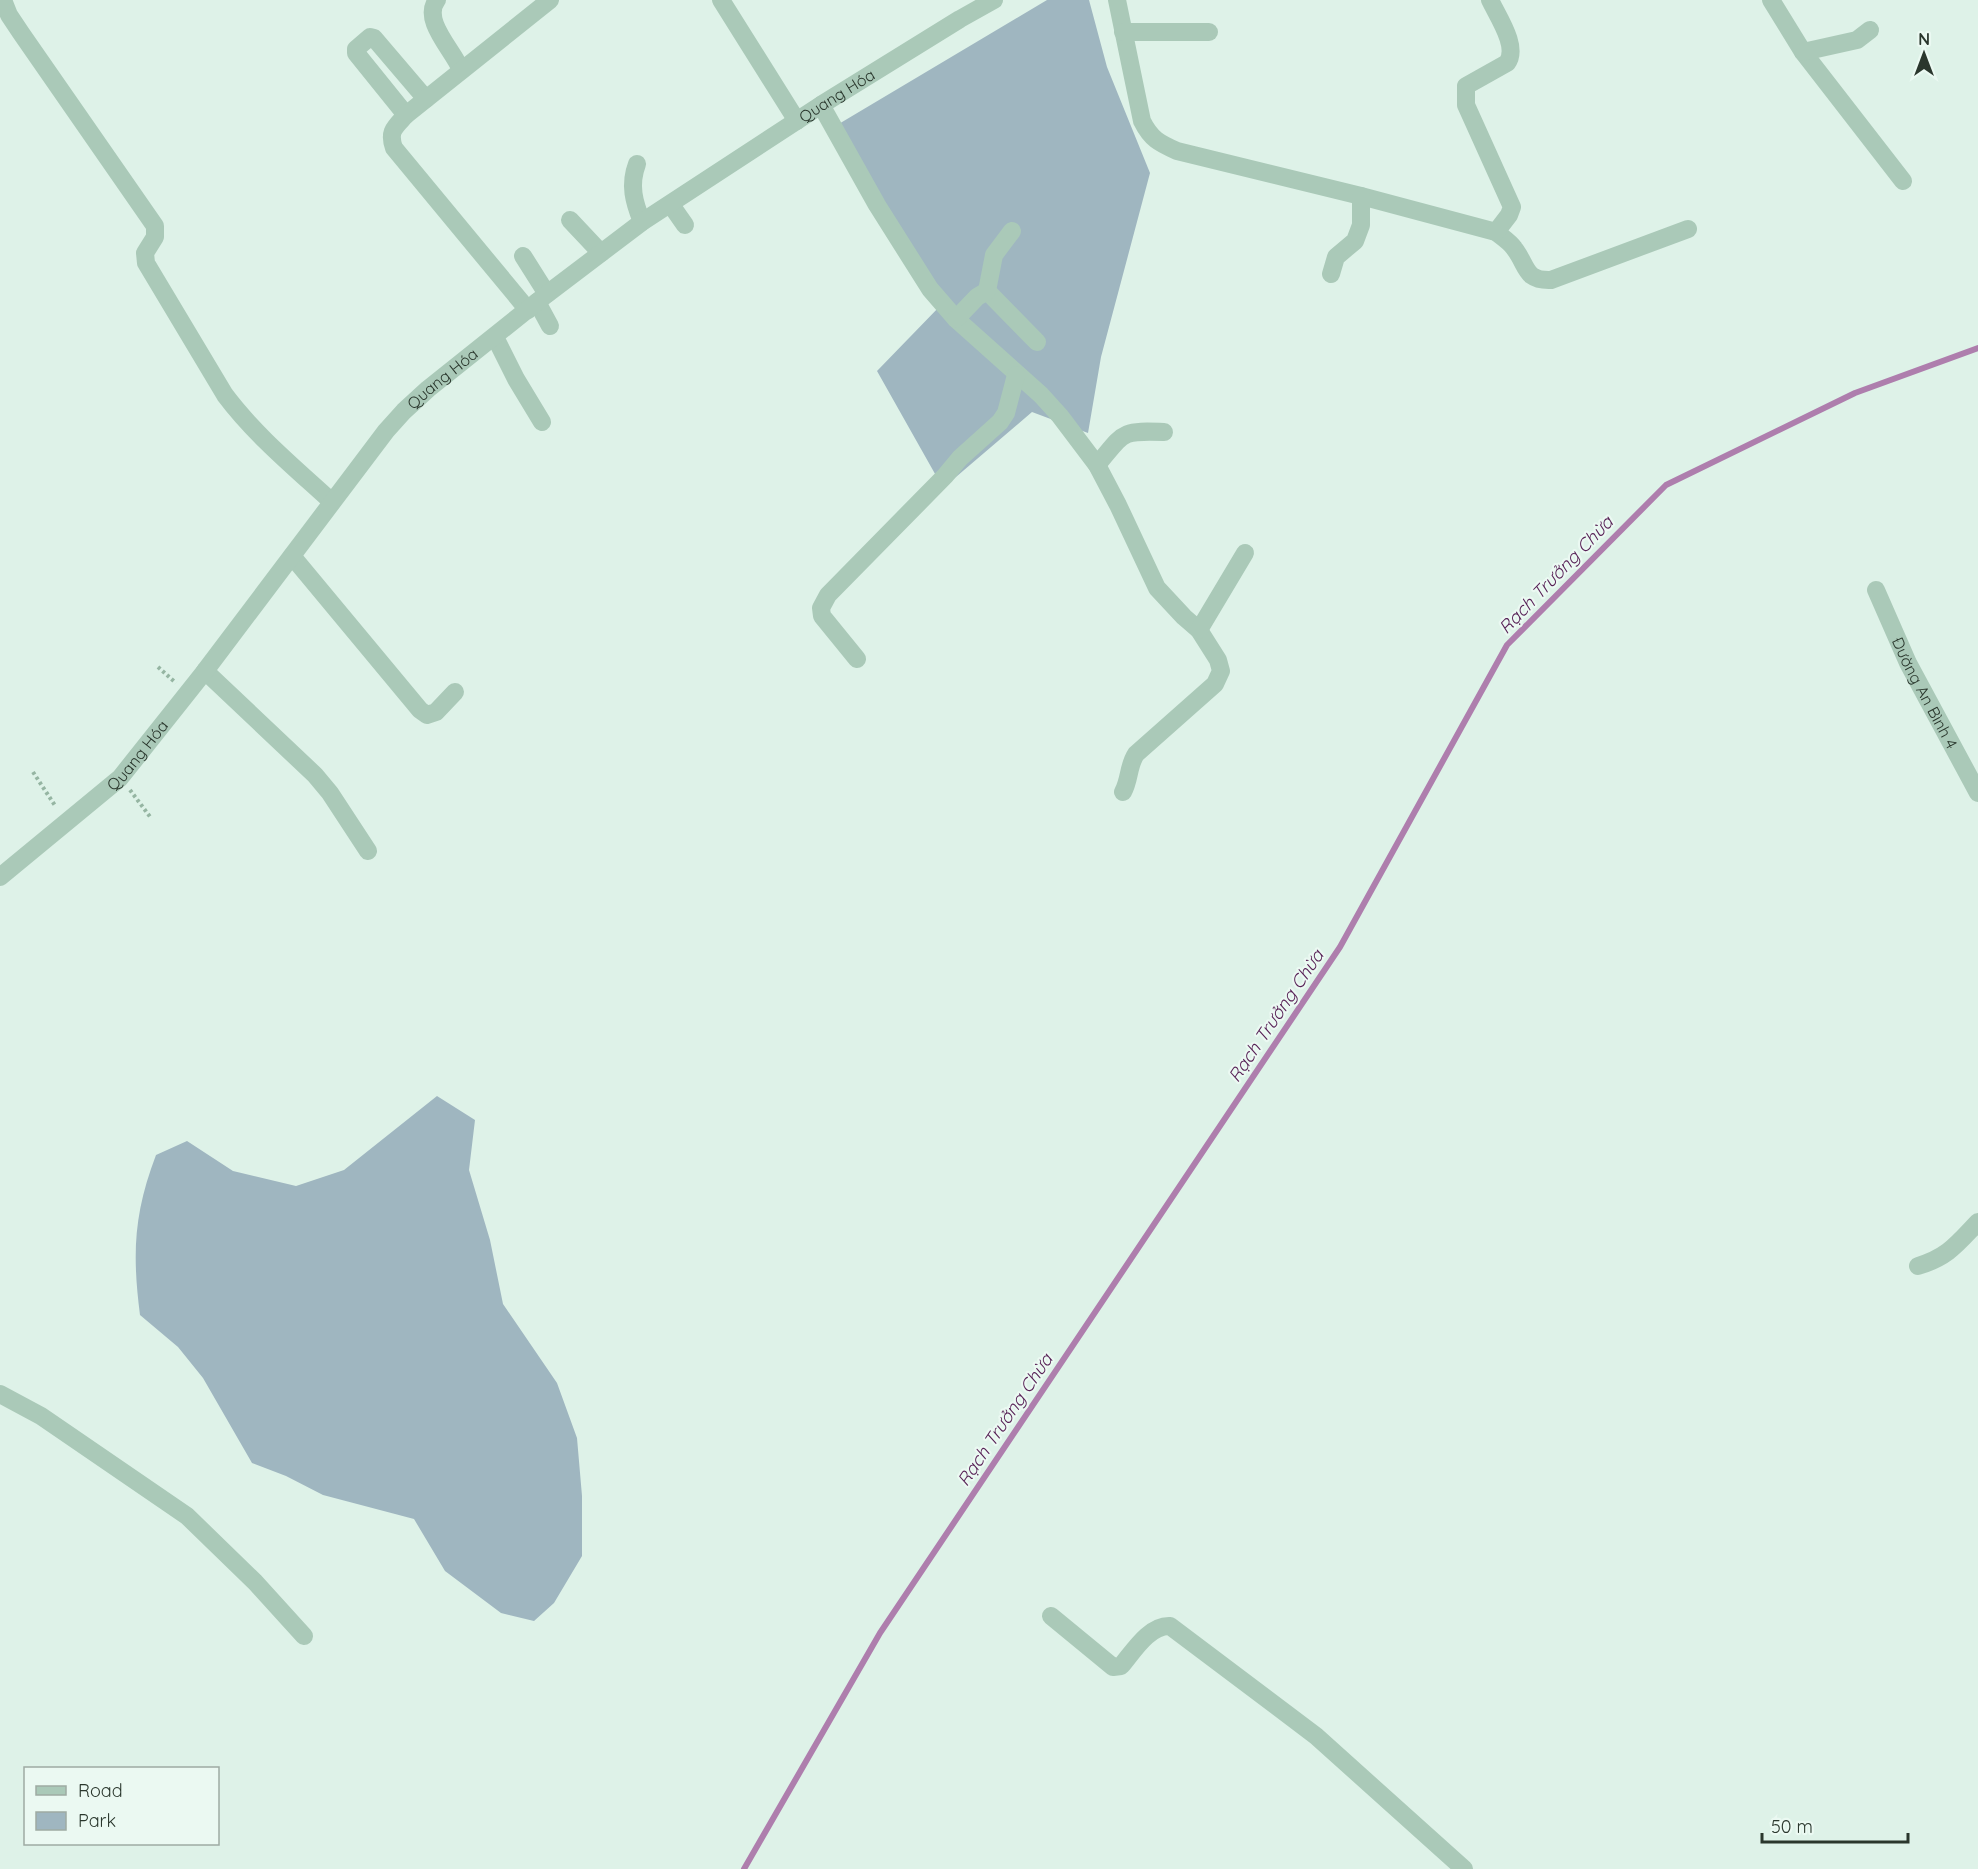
<svg xmlns="http://www.w3.org/2000/svg" width="1978" height="1869" font-family="Quicksand,sans-serif">
	<rect width="100%" height="100%" fill="#def2e8"/>
	<g fill="#9fb6c0">
		<path d="M 1047,0 L 1089,0 L 1107,67 L 1150,173 L 1101,357 L 1088,433 L 1032,412 L 943,488 L 877,371 L 941,305 L 832,128 Z"/>
		<path d="M 437,1096 L 475,1120 L 469,1170 L 490,1240 L 503,1304 L 557,1383 L 577,1438 L 582,1496 L 582,1556 L 554,1603 L 534,1621 L 501,1613 L 445,1571 L 414,1519 L 323,1495 L 286,1476 L 252,1463 L 203,1378 L 178,1347 L 140,1315 C 132,1253 134,1213 156,1155 L 187,1141 L 233,1171 L 296,1186 L 344,1170 Z"/>
	</g>
	<g fill="none" stroke-linecap="round" stroke-linejoin="round">
		<path stroke="#ae7ead" stroke-width="6" d="M 744,1869 L 880,1633 L 1340,947 L 1507,645 L 1666,485 L 1855,393 L 1978,348"/>
		<g stroke="#95b5a2" stroke-width="4" stroke-dasharray="3 3" stroke-linecap="butt">
			<path d="M 158,667 L 176,683"/>
			<path d="M 33,772 L 56,807"/>
			<path d="M 130,790 L 151,818"/>
		</g>
		<g stroke="#aac9b8" stroke-width="18">
			<path d="M 3,0 L 9,15 L 21,33 L 155,226 L 155,237 L 145,253 L 146,263 L 225,395 C 255,435 295,468 332,502"/>
			<path d="M 437,0 C 421,20 454,51 461,70"/>
			<path d="M 721,0 L 797,121"/>
			<path d="M 1117,0 L 1142,121 C 1151,139 1159,143 1177,151 L 1361,196 L 1496,232 C 1502,237 1510,242 1514,248 C 1528,266 1524,281 1551,280 L 1688,229"/>
			<path d="M 1490,0 C 1498,17 1519,47 1507,63 L 1466,86 L 1466,105 L 1512,207 L 1509,215 L 1496,232"/>
			<path d="M 1771,0 L 1803,52 L 1903,181"/>
			<path d="M 1123,32 L 1209,32"/>
			<path d="M 1803,52 L 1857,40 L 1870,30"/>
			<path d="M 821,105 L 877,205 L 930,289 L 956,319 L 1041,395 L 1060,416 L 1097,465 L 1118,505 L 1157,588 L 1184,617 L 1199,630 L 1218,660 L 1221,671 L 1215,684 L 1136,754 C 1128,766 1130,779 1123,792"/>
			<path d="M 406,115 L 356,53 L 356,49 L 370,37 L 374,38 L 426,99"/>
			<path d="M 637,164 C 629,185 634,202 642,222"/>
			<path d="M 671,205 L 685,225"/>
			<path d="M 570,220 L 601,253"/>
			<path d="M 523,256 L 547,294"/>
			<path d="M 1331,274 L 1336,257 L 1355,241 L 1361,225 L 1361,196"/>
			<path d="M 987,291 L 1037,342"/>
			<path d="M 537,302 L 550,326"/>
			<path d="M 528,310 L 394,148 C 388,131 395,127 406,115 L 550,0"/>
			<path d="M 956,319 L 977,297 L 987,291 L 994,255 L 1012,231"/>
			<path d="M 495,337 L 516,379 L 542,422"/>
			<path d="M 1097,465 C 1124,433 1120,430 1164,432"/>
			<path d="M 292,556 L 420,710 L 427,715 L 436,712 L 455,692"/>
			<path id="s1" d="M 1876,590 L 1908,663 L 1978,793"/>
			<path d="M 1199,630 L 1245,553"/>
			<path d="M 857,659 L 822,616 L 821,608 L 828,595 L 945,476 L 960,458 L 1000,422 L 1006,413 L 1016,375"/>
			<path d="M 205,671 L 315,775 L 330,793 L 368,851"/>
			<path id="s2" d="M 0,877 L 120,778 L 205,671 L 386,431 L 404,411 L 428,389 L 547,294 L 642,222 L 821,105 L 960,19 L 994,0"/>
			<path d="M 1918,1266 C 1948,1257 1957,1244 1978,1222"/>
			<path d="M 0,1394 L 41,1416 L 187,1516 L 255,1582 L 304,1636"/>
			<path d="M 1051,1616 L 1113,1667 L 1121,1666 C 1133,1652 1149,1625 1170,1626 L 1316,1736 L 1464,1869"/>
		</g>
	</g>
	<g text-anchor="middle" stroke-width="4.5" stroke-linejoin="round" paint-order="stroke">
		<g font-size="16" fill="#2a372d" stroke="#ebf9f2">
			<text dy="6" stroke="none"><textPath href="#s2" startOffset="1156">Quang Hóa</textPath></text>
			<text dy="6" stroke="none"><textPath href="#s2" startOffset="670">Quang Hóa</textPath></text>
			<text dy="6" stroke="none"><textPath href="#s1" startOffset="114">Đường An Bình 4</textPath></text>
			<text dy="6" stroke="none"><textPath href="#s2" startOffset="184">Quang Hóa</textPath></text>
		</g>
		<g font-size="18" font-style="italic" fill="#572156" stroke="#ebf9f2">
			<text transform="translate(1556 575) rotate(-46)" y="6">Rạch Trưởng Chừa</text>
			<text transform="translate(1276 1016) rotate(-56)" y="6">Rạch Trưởng Chừa</text>
			<text transform="translate(1005 1420) rotate(-56)" y="6">Rạch Trưởng Chừa</text>
		</g>
	</g>
	<rect x="24" y="1767" width="195" height="78" fill="#ebf9f2" stroke="#9eaba3" stroke-width="1.5"/>
	<rect x="36" y="1786" width="30" height="9" fill="#aac9b8" stroke="#9eaba3" stroke-width="1.5"/>
	<text x="78" y="1797" font-size="18" fill="#2a372d">Road</text>
	<rect x="36" y="1812" width="30" height="18" fill="#9fb6c0" stroke="#9eaba3" stroke-width="1.5"/>
	<text x="78" y="1827" font-size="18" fill="#2a372d">Park</text>
	<g transform="translate(1924 54)" stroke="#ebf9f2" stroke-width="4.5" paint-order="stroke">
	<path d="M0-4.5L10 22L0 15L-10 22Z" fill="#2a372d"/>
	<text y="-9" font-size="16" font-weight="bold" text-anchor="middle" fill="#2a372d">N</text>
	</g>
	<path d="M1762 1833v9h146v-9" fill="none" stroke="#2a372d" stroke-width="3"/>
	<text x="1771" y="1833" font-size="18" fill="#2a372d" stroke="#ebf9f2" stroke-width="4.5" paint-order="stroke">50 m</text>
</svg>
